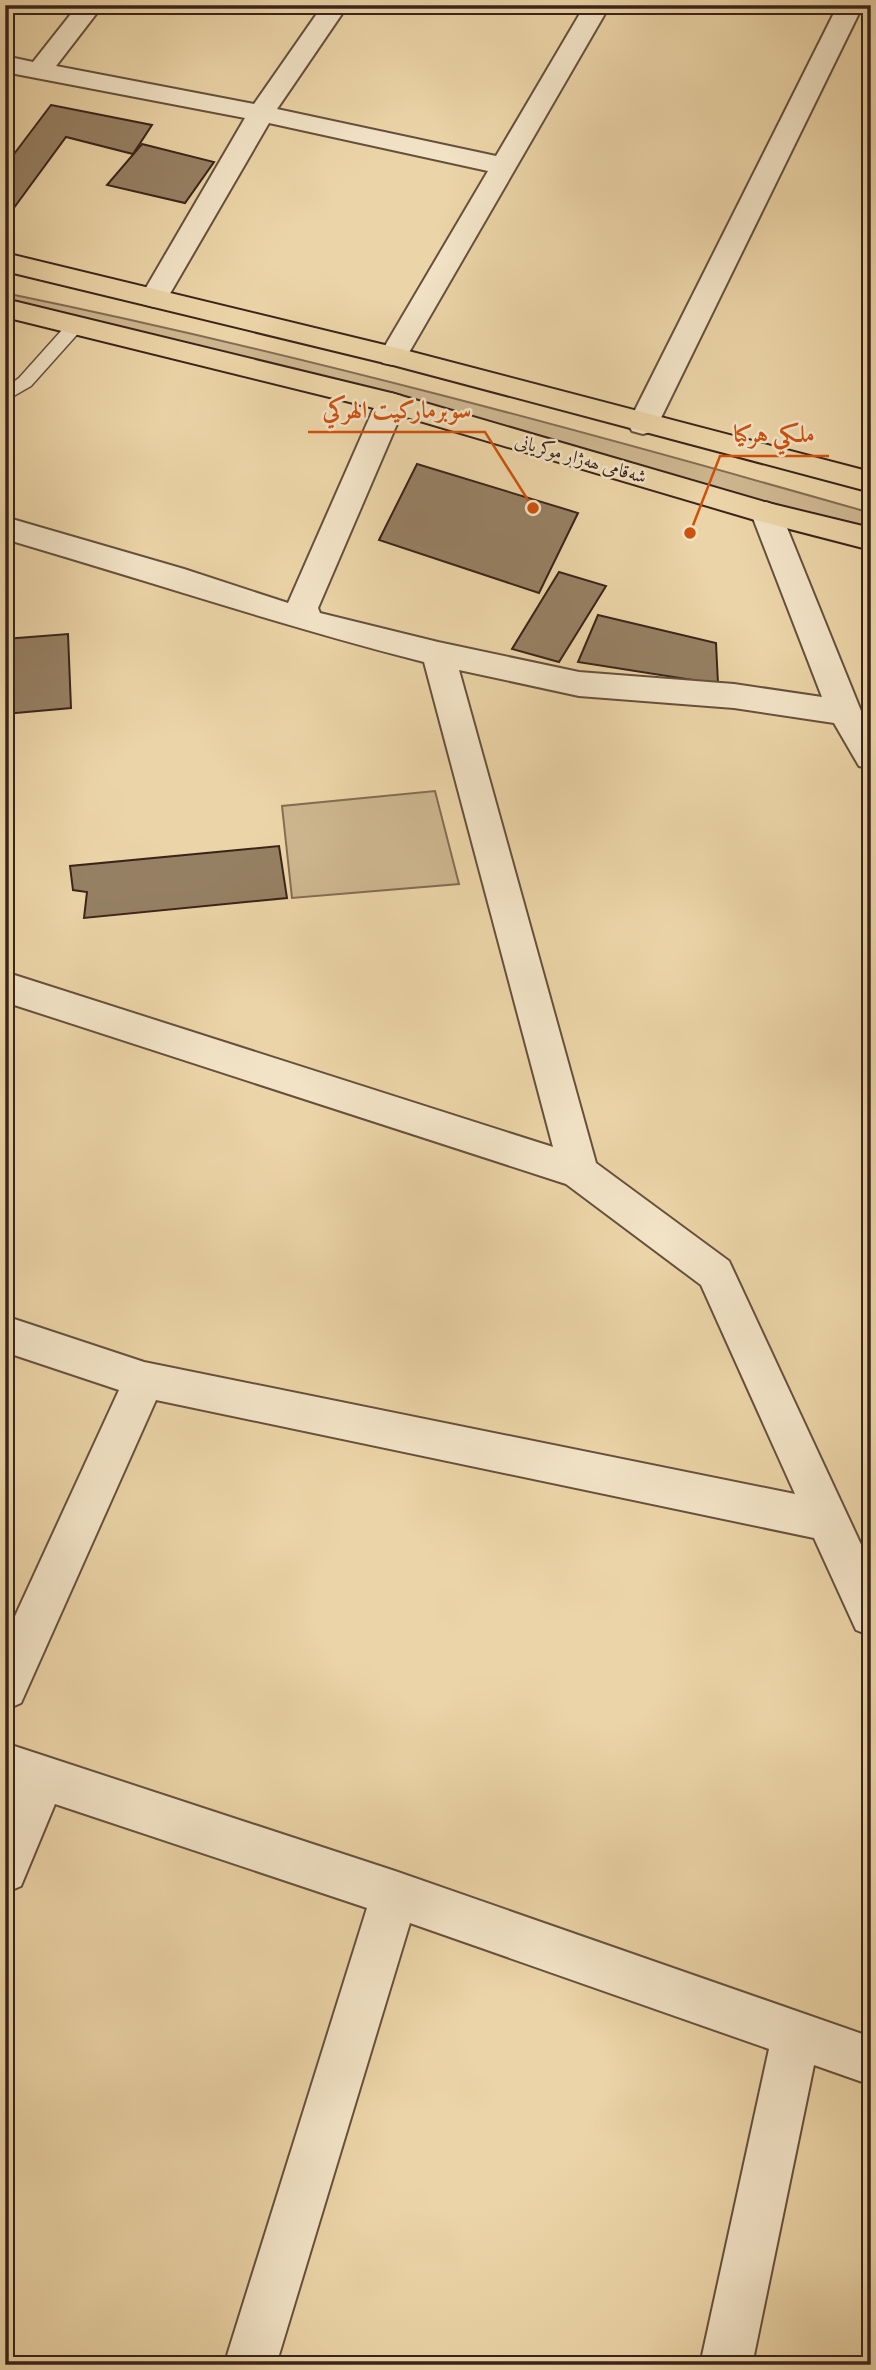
<svg xmlns="http://www.w3.org/2000/svg" width="876" height="2370" font-family="'IM FELL Double Pica',Amiri,serif">
	<rect width="100%" height="100%" fill="#ebd4a7"/>
	<filter id="stains"><feTurbulence type="fractalNoise" baseFrequency=".00286" numOctaves="4"/><feColorMatrix values="0 0 0 0 .2 0 0 0 0 .09 0 0 0 0 .02 0 0 0 .5 -.17"/></filter>
	<radialGradient id="worn" r=".72"><stop offset=".6" stop-color="#630" stop-opacity="0"/><stop offset="1" stop-color="#630" stop-opacity=".3"/></radialGradient>
	<g fill="#cdb68f" stroke="#846d54" stroke-width="2">
		<path d="M 5,293 C 297,353 584,431 871,513 L 871,533 L 5,307 Z"/>
		<path d="M 435,791 L 459,884 L 292,898 L 282,806 Z"/>
	</g>
	<g fill="#968063" stroke="#3a241a" stroke-width="2">
		<path d="M 51,105 L 152,125 L 133,154 L 66,137 L 5,220 L 5,166 Z"/>
		<path d="M 142,144 L 214,162 L 185,203 L 107,185 Z"/>
		<path d="M 417,464 L 578,513 L 539,593 L 379,540 Z"/>
		<path d="M 559,572 L 606,586 L 559,662 L 512,649 Z"/>
		<path d="M 598,615 L 716,643 L 718,684 L 578,662 Z"/>
		<path d="M 68,634 L 71,708 L 5,714 L 5,639 Z"/>
		<path d="M 279,846 L 287,898 L 84,918 L 87,892 L 73,890 L 70,866 Z"/>
	</g>
	<g fill="none" stroke-linecap="round" stroke-linejoin="round">
		<g stroke="#66503d" stroke-width="3">
			<path id="lane" d="M 76,320 L 84,325 L 82,329 L 31,386 L 5,401 L 5,388 L 19,378 L 70,321 Z"/>
		</g>
		<g stroke="#66503d" stroke-width="4">
			<g id="street">
				<path d="M 78,5 L 103,5 L 56,66 L 254,104 L 323,5 L 348,5 L 277,109 L 496,156 L 585,5 L 610,5 L 407,356 L 403,363 L 393,365 L 383,363 L 379,356 L 488,171 L 269,123 L 164,304 L 154,307 L 144,304 L 140,298 L 245,118 L 5,72 L 5,56 L 33,62 Z"/>
				<path d="M 838,5 L 863,5 L 658,424 L 654,431 L 643,434 L 632,431 L 628,424 Z"/>
				<path d="M 391,393 L 401,396 L 406,403 L 318,608 L 320,613 L 438,642 L 579,672 L 734,684 L 822,697 L 751,513 L 755,506 L 766,502 L 777,506 L 781,513 L 861,711 L 871,727 L 871,769 L 859,766 L 834,723 L 734,708 L 579,696 L 459,670 L 596,1163 L 729,1261 L 871,1566 L 871,1636 L 856,1630 L 814,1538 L 156,1400 L 21,1703 L 5,1710 L 5,1638 L 119,1390 L 5,1352 L 5,1316 L 144,1362 L 795,1494 L 701,1285 L 566,1184 L 5,1002 L 5,972 L 553,1147 L 424,662 C 283,626 145,580 5,539 L 5,517 L 184,569 L 288,603 L 376,403 L 381,396 Z"/>
				<path d="M 5,1743 L 395,1871 L 871,2037 L 871,2085 L 814,2065 L 752,2365 L 700,2365 L 769,2049 L 410,1923 L 276,2365 L 224,2365 L 367,1908 L 55,1804 L 21,1886 L 5,1893 L 5,1814 L 15,1791 L 5,1788 Z"/>
			</g>
		</g>
		<g stroke="#3a241a" stroke-width="4">
			<g id="highway">
				<path d="M 5,253 L 393,347 L 871,472 L 871,492 L 393,365 L 5,271 Z"/>
				<path d="M 5,299 L 391,393 L 768,503 L 871,528 L 871,550 L 755,520 L 386,411 L 5,317 Z"/>
			</g>
		</g>
		<use href="#lane" fill="#f2e3c6" fill-rule="evenodd"/>
		<use href="#street" fill="#f2e3c6" fill-rule="evenodd"/>
		<use href="#highway" fill="#ebd4a7" fill-rule="evenodd"/>
	</g>
	<g text-anchor="middle" stroke-width="5" stroke-linejoin="round" paint-order="stroke">
		<g font-size="19" fill="#3a241a" stroke="#f2e3c6">
			<text transform="translate(581 458) rotate(16)" y="7">شەقامی ھەژار موکریانی</text>
		</g>
	</g>
	<path fill="none" stroke="#ce510e" stroke-width="2.5" d="M533 508L485 432H308M690 533L720 456H829"/>
	<g fill="#ce510e" stroke="#f2e3c6" stroke-width="2.5">
		<circle cx="533" cy="508" r="7"/>
		<circle cx="690" cy="533" r="7"/>
	</g>
	<g font-size="24" text-anchor="middle" font-weight="bold" fill="#ce510e" stroke="#f2e3c6" stroke-width="5" stroke-linejoin="round" paint-order="stroke">
		<text x="397" y="418">سوبرماركيت الهركي</text>
		<text x="774" y="442">ملكي هركيا</text>
	</g>
	<rect width="876" height="2370" fill="none" stroke="#ebd4a7" stroke-width="28"/>
	<rect x="7" y="7" width="862" height="2356" fill="none" stroke="#3a241a" stroke-width="3.5"/>
	<rect x="14" y="14" width="848" height="2342" fill="none" stroke="#3a241a" stroke-width="2"/>
	<rect width="100%" height="100%" filter="url(#stains)"/>
	<rect width="100%" height="100%" fill="url(#worn)"/>
</svg>
